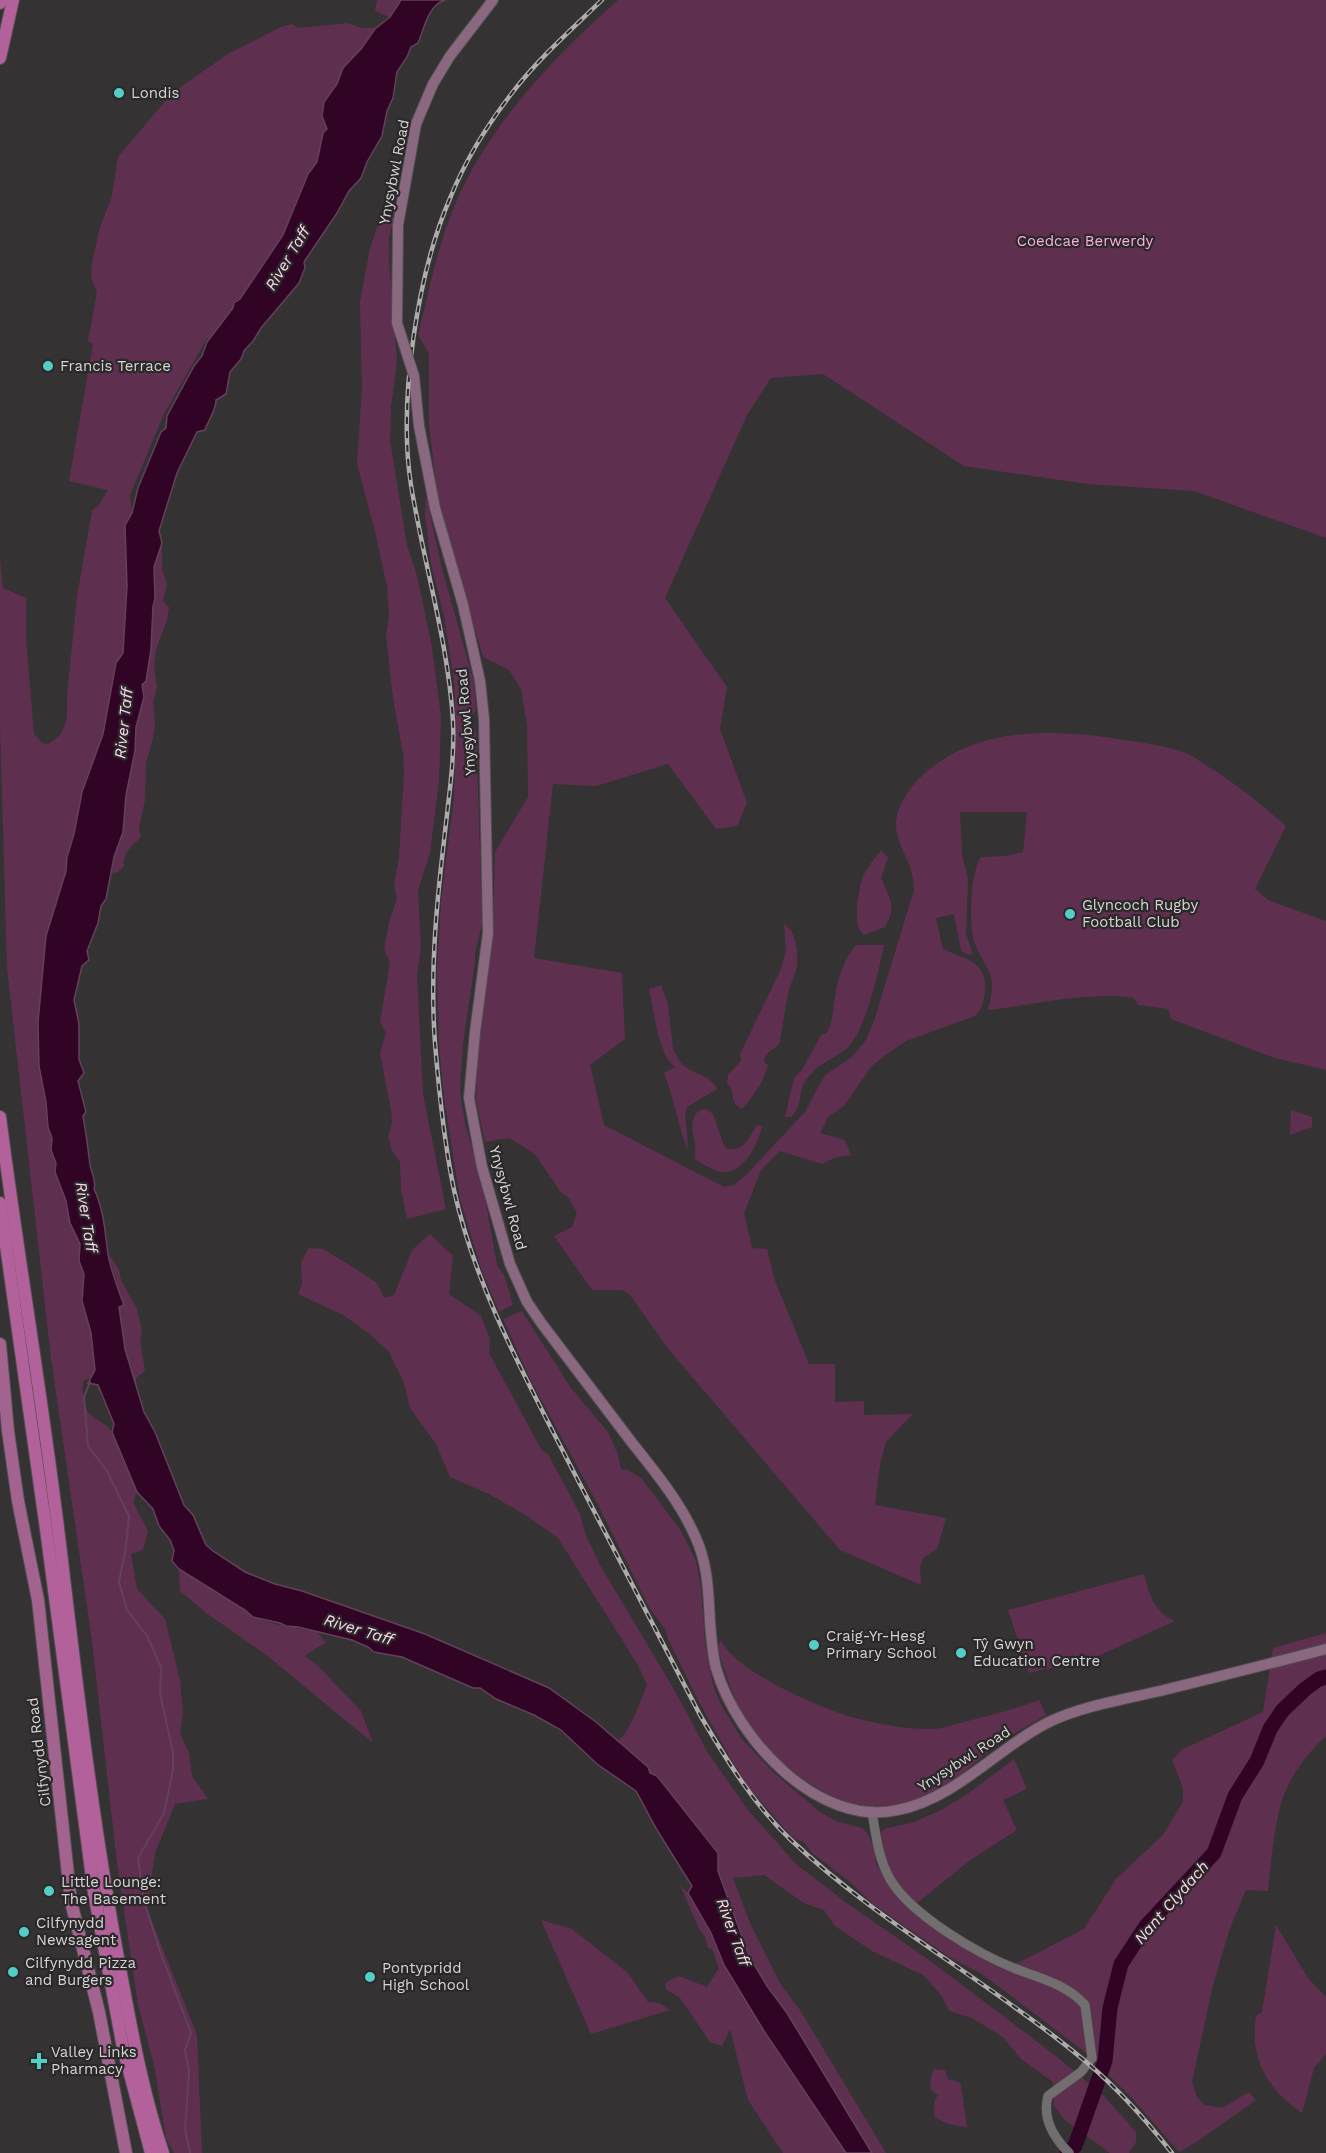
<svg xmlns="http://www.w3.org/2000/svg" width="1326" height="2153" font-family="'Work Sans',sans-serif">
	<rect width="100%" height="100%" fill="#353234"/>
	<g fill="#5f2f50">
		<path d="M 377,0 L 401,0 L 390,17 L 375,11 Z"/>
		<path d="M 618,0 L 1326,0 L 1326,538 L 1194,491 L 1087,484 L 964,466 L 823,374 L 771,378 L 747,415 L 665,598 L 727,687 L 720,729 L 747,803 L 737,826 L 716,829 L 668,764 L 596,786 L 553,784 L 534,958 L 622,973 L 625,1039 L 590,1065 L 604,1125 L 724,1187 L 734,1185 L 745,1176 L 805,1112 L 825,1075 L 852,1057 L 866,1040 L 875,1018 L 914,890 C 915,859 889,841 898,812 C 903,796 913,784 926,772 C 981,725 1058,729 1125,740 C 1145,743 1169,746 1188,754 C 1194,757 1201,762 1207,766 C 1236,783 1260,804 1286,826 L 1255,889 L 1268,900 L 1326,921 L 1326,1070 L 1275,1058 L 1171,1019 L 1168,1009 L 1138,1005 L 1134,998 C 1090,991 1033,1005 988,1010 C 990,1000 994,988 991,978 C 988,966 979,955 975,944 C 968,925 970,874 981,857 L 1007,856 L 1023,852 L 1027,812 L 960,812 L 962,855 L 968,879 L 966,934 L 973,954 L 969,955 L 961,951 L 954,914 L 936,918 L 943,949 C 964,959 988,961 985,991 C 984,1002 982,1008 975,1016 L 906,1041 L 887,1054 L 871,1067 L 844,1106 L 828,1117 L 820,1133 L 845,1140 L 851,1155 L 834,1158 L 822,1164 L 780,1151 L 761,1170 L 744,1213 L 752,1248 L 767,1249 L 775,1281 L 809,1364 L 835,1364 L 835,1402 L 864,1401 L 864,1415 L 913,1414 L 886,1442 L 880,1464 L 875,1505 L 946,1518 L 937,1549 L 923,1558 L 920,1567 L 921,1585 L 840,1550 L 670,1351 L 629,1294 L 622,1290 L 592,1290 L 554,1236 L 572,1227 L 577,1213 L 569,1198 L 560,1191 L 535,1154 L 509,1138 L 485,1142 L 476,1099 L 479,1034 L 493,935 L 495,852 L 528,797 L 527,725 L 521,689 L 509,670 L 483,657 L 439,507 L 429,425 L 429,354 L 418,335 C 427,299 434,263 446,228 C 477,137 547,63 618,0 Z"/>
		<path d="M 348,23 L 361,28 L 376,28 L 361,49 L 343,68 L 337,84 L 324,102 L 322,116 L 327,129 L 323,133 L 317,162 L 308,175 L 283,235 L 240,299 L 234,303 L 233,308 L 207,342 L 208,337 L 164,414 L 130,495 L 132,513 L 125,525 L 127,586 L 123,653 L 116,663 L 103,734 L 82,792 L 74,834 L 67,857 L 66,871 L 46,936 L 38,1022 L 48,1127 L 52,1138 L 51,1150 L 56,1163 L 55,1172 L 66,1201 L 70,1223 L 80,1244 L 79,1261 L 84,1274 L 82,1301 L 91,1333 L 95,1370 L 93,1376 L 83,1381 C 82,1394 82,1408 93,1417 C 101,1423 106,1423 112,1432 L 137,1492 L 133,1502 L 148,1531 L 143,1550 L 131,1554 L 137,1589 L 165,1619 L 180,1680 L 183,1713 L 180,1734 L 189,1753 L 192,1776 L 208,1799 L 175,1804 L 155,1853 L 147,1909 L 197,2035 L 202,2153 L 174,2153 L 166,2138 L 154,2065 L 138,2005 L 117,1863 L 92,1641 L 51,1358 L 7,968 L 0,725 L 0,560 L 3,588 L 26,598 L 26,639 L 34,734 L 42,743 L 48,744 L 56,739 L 62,732 L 67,718 L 67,695 L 77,597 L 92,510 L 99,505 L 108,490 L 69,481 L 93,344 L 88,341 L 97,292 L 91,277 L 92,263 L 100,227 L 112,196 L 118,157 L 172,93 L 228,54 L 281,27 L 292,24 L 298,28 Z"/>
		<path d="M 390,205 L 394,219 L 389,237 L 389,261 L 397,361 L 391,407 L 390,440 L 407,545 L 417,576 L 431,642 L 441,716 L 439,781 L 430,853 L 418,890 L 421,947 L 417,974 L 423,1094 L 446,1209 L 407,1219 L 401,1189 L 400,1162 L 392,1151 L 388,1137 L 392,1123 L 391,1110 L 380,1053 L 386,1033 L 380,1022 L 390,962 L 384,949 L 389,923 L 397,898 L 394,885 L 399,858 L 404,773 L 403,754 L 393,698 L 386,636 L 389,616 L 387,587 L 376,535 L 357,464 L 362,389 L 360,302 L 370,248 L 379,222 Z"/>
		<path d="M 426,496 L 442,569 L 474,683 L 476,711 L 470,716 L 471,725 L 476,732 L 480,853 L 482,924 L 475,953 L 475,962 L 463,1044 L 460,1092 L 465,1123 L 483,1187 L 497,1265 L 505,1277 L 513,1305 L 499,1312 L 482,1271 L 460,1199 L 444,1098 L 439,1044 L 437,968 L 441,901 L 454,797 L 456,728 L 454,680 L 444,616 L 431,564 L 425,514 Z"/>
		<path d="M 162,543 L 162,569 L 167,584 L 163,601 L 169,607 L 167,620 L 156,650 L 154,667 L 157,687 L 153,703 L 155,723 L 153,738 L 146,763 L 145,800 L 139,828 L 141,837 C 132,847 122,852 124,866 L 118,872 L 112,873 L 114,857 L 123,832 L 126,795 L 135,751 L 136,727 L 144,697 L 142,685 L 151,649 L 153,606 L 155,599 L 154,567 Z"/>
		<path d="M 881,850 L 888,858 L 881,878 C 889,898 898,905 885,927 L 864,935 C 852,928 858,889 863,877 C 867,867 875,858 881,850 Z"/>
		<path d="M 784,924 C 797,931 798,954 797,967 C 795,975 791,982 789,990 C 785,1006 783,1025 780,1042 C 775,1051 765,1050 764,1062 L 768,1065 C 763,1083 754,1095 742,1109 C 728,1102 737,1093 727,1083 L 728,1075 L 741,1061 L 740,1054 L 781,969 L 786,950 Z"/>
		<path d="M 857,945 L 884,945 C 879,970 865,1034 846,1049 C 830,1062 820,1061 806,1080 C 797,1093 804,1104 791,1117 L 785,1117 L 794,1078 L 802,1070 L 821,1035 L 827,1033 C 834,1019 833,1006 836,991 C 838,979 847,952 857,945 Z"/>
		<path d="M 661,985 L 668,1004 L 673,1049 C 676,1055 679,1062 684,1066 C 696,1075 710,1075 717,1089 L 687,1107 C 682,1121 690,1135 687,1149 C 678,1124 674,1098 664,1073 L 675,1067 C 658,1055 654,1010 649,989 Z"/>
		<path d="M 706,1109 L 713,1114 L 724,1146 L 727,1149 C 746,1151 748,1138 757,1125 L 762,1126 C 759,1142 745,1171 726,1172 C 715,1173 704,1164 695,1159 C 694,1154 696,1148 695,1143 C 692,1131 688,1111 706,1109 Z"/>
		<path d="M 1291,1110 L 1312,1117 L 1312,1127 L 1290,1135 Z"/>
		<path d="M 430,1234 L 453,1256 L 449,1294 L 481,1316 L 490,1339 L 489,1353 L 542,1451 L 548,1454 L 580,1514 L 585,1533 L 600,1565 L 676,1693 L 708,1753 L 748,1810 L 796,1864 L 848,1904 L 929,1960 L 1056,2056 L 1104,2096 L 1136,2132 L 1136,2142 L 1129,2153 L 1110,2153 L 1065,2120 L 1054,2106 L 1053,2082 L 1021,2059 L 1003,2037 L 972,2018 L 949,2011 L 942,1996 L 923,1975 L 872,1951 L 835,1926 L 824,1910 L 804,1903 L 764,1875 L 733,1878 L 750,1923 L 781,1985 L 800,2010 L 886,2153 L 872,2153 L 787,2013 L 767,1986 L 749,1956 L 718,1871 L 718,1852 L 657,1776 L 650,1773 L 617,1742 C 631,1731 640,1702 647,1685 L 638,1665 L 558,1538 L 527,1516 L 489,1494 L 450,1477 L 436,1444 L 410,1408 L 404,1383 L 389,1352 L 371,1335 L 343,1315 L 298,1294 L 302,1284 L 301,1262 L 309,1248 L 323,1249 L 356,1269 L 377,1283 L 384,1298 L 394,1295 L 412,1250 Z"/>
		<path d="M 108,1253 L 119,1270 L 121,1280 L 137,1309 L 142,1331 L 140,1340 L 145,1371 L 136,1378 L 137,1392 L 125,1349 L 119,1306 L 124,1304 Z"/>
		<path d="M 522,1311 L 571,1388 L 608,1432 L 618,1455 L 621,1469 L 628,1470 L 641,1478 L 658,1500 L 681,1531 L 696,1561 L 701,1588 L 705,1643 L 713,1685 L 719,1701 L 741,1738 L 773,1772 L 821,1813 L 836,1821 L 862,1828 L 868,1834 L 875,1850 L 876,1864 L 896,1895 L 1000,1968 L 1020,1962 L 1084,1929 L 1116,1879 L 1163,1835 L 1183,1802 L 1183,1788 L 1172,1760 L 1181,1750 L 1263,1712 L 1273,1648 L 1326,1633 L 1326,1736 C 1305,1755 1285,1783 1279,1811 C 1273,1837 1271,1864 1268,1891 L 1246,1890 L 1229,1931 L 1212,1989 L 1192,2082 L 1197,2097 L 1204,2105 L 1222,2108 L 1249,2092 L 1256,2100 L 1198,2141 L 1179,2152 L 1131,2097 L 1085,2052 L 982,1974 L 949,1957 L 873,1904 L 850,1882 L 812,1853 L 804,1842 L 795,1839 L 784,1828 L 749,1788 L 733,1763 L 699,1702 L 668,1639 L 665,1629 L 650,1609 L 596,1501 L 532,1383 L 503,1319 Z"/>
		<path d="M 179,1569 L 245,1610 C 260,1625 297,1627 317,1632 L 326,1643 L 316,1648 L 305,1656 L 319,1667 L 361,1711 L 373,1743 L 265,1654 L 206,1613 L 180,1591 Z"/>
		<path d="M 1144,1574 C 1148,1593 1155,1613 1175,1621 L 1096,1657 L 1029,1673 L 1008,1610 Z"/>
		<path d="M 721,1640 C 733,1670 816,1706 848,1716 C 872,1723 908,1730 933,1729 C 942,1729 952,1725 960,1723 C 987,1716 1013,1710 1039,1700 L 1046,1715 C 1030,1725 1013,1733 998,1744 C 974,1762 950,1789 920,1800 C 899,1808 870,1808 848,1802 C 819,1795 770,1756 753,1732 C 735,1707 727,1676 717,1648 Z"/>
		<path d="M 1014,1759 L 1027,1789 L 1003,1800 L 1017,1830 L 969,1861 L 916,1904 C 893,1882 884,1863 881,1832 L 887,1828 L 912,1823 L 941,1810 L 969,1793 Z"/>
		<path d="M 680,1885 L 688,1893 L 711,1933 L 724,1965 L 764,2030 L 846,2153 L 783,2153 L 748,2100 L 730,2029 L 722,2046 L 710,2042 L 680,1998 L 666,1989 L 665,1983 L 679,1976 L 707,1987 L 719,1968 L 712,1949 L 708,1948 L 705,1936 L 700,1931 Z"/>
		<path d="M 541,1920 L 572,1929 L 627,1972 L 648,2002 L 659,2003 L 670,2010 L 591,2034 Z"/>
		<path d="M 1276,1925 L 1308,1978 L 1326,1997 L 1326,2054 L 1314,2068 L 1302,2113 C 1268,2090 1249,2058 1256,2016 L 1262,2012 Z"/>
		<path d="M 933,2069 L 945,2070 L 948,2079 L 959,2082 L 961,2086 L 967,2127 C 955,2126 944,2124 934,2116 L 935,2100 L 938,2095 L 931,2090 L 930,2084 Z"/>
	</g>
	<path fill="#310325" stroke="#62425a" stroke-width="1.5" d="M 401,0 L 445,0 C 428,5 424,29 418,43 L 411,47 L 407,57 L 397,72 L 393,98 L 387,111 L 382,136 L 367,162 L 361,178 L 349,191 L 337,213 L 304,262 L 305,268 L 299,283 L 261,328 L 253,341 L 244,351 L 241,359 L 230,372 L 226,394 L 216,400 C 216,410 209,419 205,430 L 197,432 L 177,473 L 159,531 L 162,543 L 154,567 L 155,599 L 153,606 L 151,649 L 146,681 L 142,685 L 144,697 L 136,727 L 135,751 L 126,795 L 123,832 L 114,857 L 106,899 L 101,906 L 98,923 L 87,951 L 89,960 L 82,966 L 74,1000 L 79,1024 L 79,1059 L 84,1073 L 78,1081 L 86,1112 L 83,1116 C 86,1132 88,1148 90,1165 C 91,1173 97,1180 94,1189 C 104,1210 105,1232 108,1254 C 111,1271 118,1289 124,1305 L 119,1307 L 125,1349 L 144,1412 L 155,1432 L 184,1505 L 193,1515 L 206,1545 L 213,1551 L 245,1572 L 275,1584 L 302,1591 L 425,1634 L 549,1688 L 596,1722 L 648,1767 L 650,1773 L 657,1776 L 718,1853 L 718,1871 L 749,1956 L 767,1986 L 787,2013 L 872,2153 L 846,2153 L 764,2031 L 724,1965 L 711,1933 L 688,1893 L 692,1886 L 657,1830 L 636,1791 L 597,1764 L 561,1730 L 534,1715 L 496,1699 L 480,1688 L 473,1688 L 402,1657 L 374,1652 L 368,1647 L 352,1640 L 298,1627 L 286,1626 L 280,1623 L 253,1617 L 245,1610 L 179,1569 L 172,1561 L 174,1550 L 170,1540 L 159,1526 L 153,1509 L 137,1492 L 112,1432 L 114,1424 L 98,1385 L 88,1383 L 95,1370 L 91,1333 L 82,1301 L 84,1274 L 79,1261 L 80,1244 L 70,1223 L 66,1201 L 55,1172 L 56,1163 L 51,1150 L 52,1138 L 48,1127 L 46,1102 L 39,1066 L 38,1022 L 46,936 L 66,871 L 67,857 L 74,834 L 82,792 L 103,734 L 116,663 L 123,653 L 127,586 L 125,525 L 132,513 L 138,488 L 161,432 L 166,428 L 167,416 L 194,366 L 202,356 L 207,342 L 233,308 L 234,303 L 240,299 L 283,235 L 308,174 L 317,162 L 323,133 L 327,129 L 322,116 L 324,102 L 337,84 L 343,68 L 361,49 L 375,29 L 390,17 Z"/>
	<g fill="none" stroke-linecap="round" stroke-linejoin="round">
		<path stroke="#62425a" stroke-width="2" d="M 90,1382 L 84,1397 L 88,1446 L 107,1471 L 129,1516 L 126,1547 L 119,1582 L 127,1610 L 147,1636 L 161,1667 L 160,1693 L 173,1753 L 173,1770 L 164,1813 L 138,1858 L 142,1888 L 145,1904 L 160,1951 L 191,2033 L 185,2050 L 189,2072 L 185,2129 L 190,2153"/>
		<path stroke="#310325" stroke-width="15" d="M 1067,2153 L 1075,2146 L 1105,2061 L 1110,2008 L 1121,1964 L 1146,1926 L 1214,1853 L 1235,1796 L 1257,1761 L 1270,1729 L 1282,1711 L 1305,1689 L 1319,1679 L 1326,1677"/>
		<g stroke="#514e50" stroke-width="10">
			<path id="tertiary" d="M 872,1812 C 876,1835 878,1858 890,1879 C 911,1915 978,1954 1016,1969 C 1040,1978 1068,1985 1085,2005 L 1092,2058 L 1081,2072 L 1048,2096 C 1042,2118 1054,2138 1069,2153"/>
		</g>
		<g stroke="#514e50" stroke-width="12">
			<g id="secondary">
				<path d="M 397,323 L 398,225 L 416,124 L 433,84 L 450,56 L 493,0"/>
				<path d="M 414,376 L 419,426 L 435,508 L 463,605 L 480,681 L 484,719 L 488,933 L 475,1032 L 469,1098 L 482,1167 L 510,1264 L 527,1302 L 542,1324 C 572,1364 603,1404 633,1444 C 656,1473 680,1502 695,1536 C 715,1578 705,1624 716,1668 C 736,1738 818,1828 898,1810 C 957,1798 998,1747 1051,1721 C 1086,1705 1126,1699 1164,1690 C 1218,1677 1272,1663 1326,1649"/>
			</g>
		</g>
		<g stroke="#514e50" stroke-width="14">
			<path id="primary" d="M 0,1344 L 8,1431 L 18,1501 L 38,1600 L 71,1902 L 99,2012 L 126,2153"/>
		</g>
		<g stroke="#514e50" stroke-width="14">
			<g id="trunk">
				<path d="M 0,3 L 1,0"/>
				<path d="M 0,58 L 13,0"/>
				<path d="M 0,1117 C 19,1265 45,1413 62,1561 C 78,1696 94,1830 119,1963 C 131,2027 142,2091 163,2153"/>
				<path d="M 0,1203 L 46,1529 L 94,1893 L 123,2048 L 151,2153"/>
			</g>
		</g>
		<use href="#tertiary" stroke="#726e70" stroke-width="9"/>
		<use href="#secondary" stroke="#8a6980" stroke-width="10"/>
		<use href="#primary" stroke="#a2648f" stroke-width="12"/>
		<use href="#trunk" stroke="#b2619a" stroke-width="12"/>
		<g stroke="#adabac" stroke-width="4.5">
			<path id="rail" d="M 602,0 C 571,30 538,59 512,93 C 488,124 466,159 451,196 C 417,273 398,402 411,485 C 424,565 448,641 453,721 C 455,761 448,802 444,841 C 436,908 430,975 435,1043 C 439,1092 444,1142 454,1190 C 475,1286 524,1375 568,1461 C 612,1546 656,1630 700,1715 C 726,1759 753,1804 791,1840 C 877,1921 983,1978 1074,2052 C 1111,2081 1143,2116 1172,2153"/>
		</g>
		<use href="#rail" stroke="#2b282a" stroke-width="2" stroke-dasharray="7" stroke-linecap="butt"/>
		<g stroke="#514e50" stroke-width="12" stroke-linecap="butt">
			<path id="secondary-bridge" d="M 397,323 L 414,376"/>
		</g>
		<use href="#secondary-bridge" stroke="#8a6980" stroke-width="10"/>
	</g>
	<g fill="#54cdc7" stroke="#2b282a" stroke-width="2">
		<circle cx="119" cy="93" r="6"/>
		<circle cx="48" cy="366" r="6"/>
		<circle cx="1070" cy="914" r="6"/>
		<circle cx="814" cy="1645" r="6"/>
		<circle cx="961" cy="1653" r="6"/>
		<circle cx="49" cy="1891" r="6"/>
		<circle cx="24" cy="1932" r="6"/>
		<circle cx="13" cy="1972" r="6"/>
		<circle cx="370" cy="1977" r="6"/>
		<path d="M36 2052h6v6h6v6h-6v6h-6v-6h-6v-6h6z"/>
	</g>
	<g text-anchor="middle" stroke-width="4.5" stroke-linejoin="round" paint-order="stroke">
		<g font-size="15" fill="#d6d4d5" stroke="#2b282a" text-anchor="start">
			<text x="131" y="98">Londis</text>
			<text x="60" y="371">Francis Terrace</text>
			<text x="1082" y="910">Glyncoch Rugby<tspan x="1082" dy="17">Football Club</tspan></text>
			<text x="826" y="1641">Craig-Yr-Hesg<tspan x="826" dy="17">Primary School</tspan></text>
			<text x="973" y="1649">Tŷ Gwyn<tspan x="973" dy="17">Education Centre</tspan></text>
			<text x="61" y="1887">Little Lounge:<tspan x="61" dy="17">The Basement</tspan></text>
			<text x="36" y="1928">Cilfynydd<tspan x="36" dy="17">Newsagent</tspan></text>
			<text x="25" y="1968">Cilfynydd Pizza<tspan x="25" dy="17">and Burgers</tspan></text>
			<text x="382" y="1973">Pontypridd<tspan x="382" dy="17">High School</tspan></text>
			<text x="51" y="2057">Valley Links<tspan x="51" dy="17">Pharmacy</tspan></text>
		</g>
		<g font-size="15" fill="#d6d4d5" stroke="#2b282a">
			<text transform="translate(394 172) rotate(-79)" y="5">Ynysybwl Road</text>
			<text transform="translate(466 722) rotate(-95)" y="5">Ynysybwl Road</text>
			<text transform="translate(508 1198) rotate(75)" y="5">Ynysybwl Road</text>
			<text transform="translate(39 1752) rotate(-97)" y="5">Cilfynydd Road</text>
			<text transform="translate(964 1759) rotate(-33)" y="5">Ynysybwl Road</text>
		</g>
		<g font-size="15" fill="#faaddf" stroke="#2b282a">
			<text x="1085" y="246">Coedcae Berwerdy</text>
		</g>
		<g font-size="16" font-style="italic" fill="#fcd4ed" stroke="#2b282a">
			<text transform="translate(287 258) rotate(-59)" y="6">River Taff</text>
			<text transform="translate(123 723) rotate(-84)" y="6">River Taff</text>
			<text transform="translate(87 1217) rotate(81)" y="6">River Taff</text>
			<text transform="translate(359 1629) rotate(17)" y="6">River Taff</text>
			<text transform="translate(1171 1902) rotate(-49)" y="6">Nant Clydach</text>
			<text transform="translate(734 1932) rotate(70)" y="6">River Taff</text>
		</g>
	</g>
</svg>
